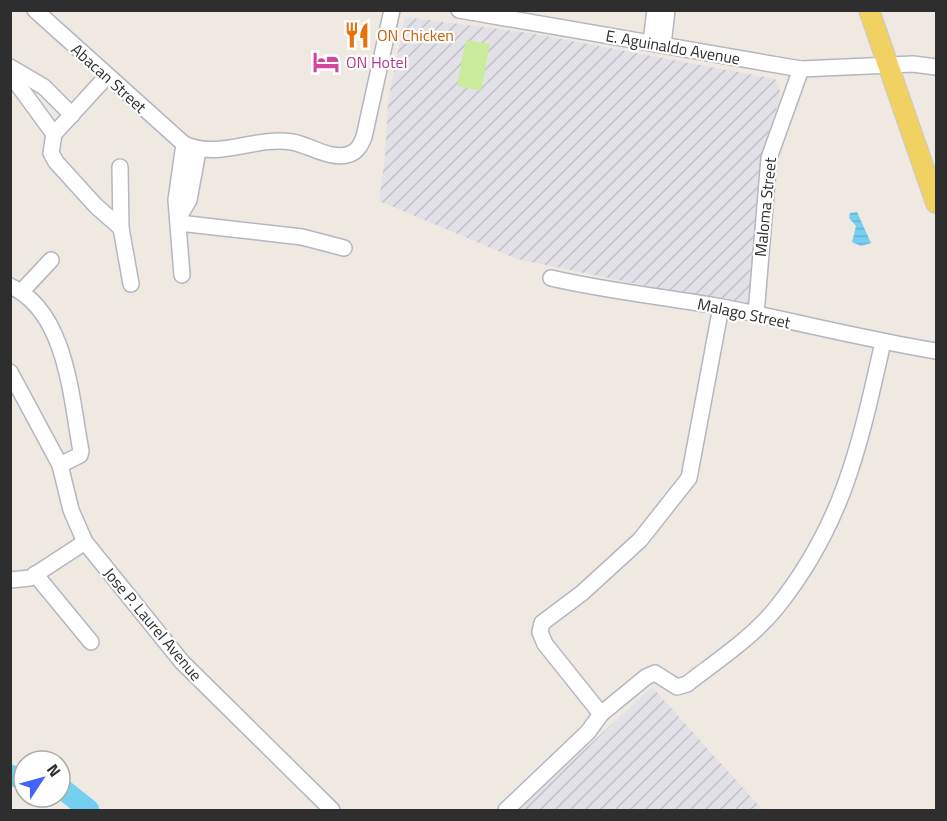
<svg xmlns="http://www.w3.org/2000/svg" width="947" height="821" font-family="'Titillium Web',sans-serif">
	<defs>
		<pattern id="industrial-furrows" width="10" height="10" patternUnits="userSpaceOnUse" patternTransform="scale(1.5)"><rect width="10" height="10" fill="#e3e1e8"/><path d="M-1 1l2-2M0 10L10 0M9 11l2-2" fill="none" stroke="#c3c1c7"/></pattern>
		<pattern id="water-rules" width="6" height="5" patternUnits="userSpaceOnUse" patternTransform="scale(1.5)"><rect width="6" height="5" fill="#75cff0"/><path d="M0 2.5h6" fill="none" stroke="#66b2ce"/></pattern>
	</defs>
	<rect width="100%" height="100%" fill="#efe9e1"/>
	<g fill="url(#industrial-furrows)">
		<path d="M 405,17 L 529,33 L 775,79 L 780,89 L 779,101 L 769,131 L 759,178 L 752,291 L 748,304 L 743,306 L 517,259 L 379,201 L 385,157 L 388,100 Z"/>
		<path d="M 652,687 L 763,810 L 519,810 Z"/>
	</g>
	<path fill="#c9ec9a" d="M 466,40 L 490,44 L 481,91 L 457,86 Z"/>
	<path fill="url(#water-rules)" d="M 857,212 L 871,243 L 861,246 L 852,242 L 856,226 L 849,218 L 850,213 Z"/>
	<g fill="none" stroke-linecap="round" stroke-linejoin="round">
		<g stroke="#75cff0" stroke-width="21">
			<path d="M 10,775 L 24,779"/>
			<path d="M 60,787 L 89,810"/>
		</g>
		<g stroke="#b4b7c1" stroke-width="18">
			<g id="minor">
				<path d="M 35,10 L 184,144 C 220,160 254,136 292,142 C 310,145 331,161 350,154 C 358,151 361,144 364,137 L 392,10"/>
				<path d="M 459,10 L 801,69 L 913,64 L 936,67"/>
				<path d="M 651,42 L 655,10"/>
				<path d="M 663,45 L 667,10"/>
				<path d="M 10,67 L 44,87 L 72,115"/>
				<path d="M 10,74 L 54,134"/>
				<path d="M 107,76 L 54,134 L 51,153 L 56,162 L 96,206 L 121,228 L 131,284"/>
				<path d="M 120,167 L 121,228"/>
				<path d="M 179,217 L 189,200 L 198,151"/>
				<path d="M 179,223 L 302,237 L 344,248"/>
				<path d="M 182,275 L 176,200 L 184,144"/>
				<path d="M 551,278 C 607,291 665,297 722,307 C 794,321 864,339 936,351"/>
				<path d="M 10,286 C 67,311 71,399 81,451 L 80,455 L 60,465"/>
				<path d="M 22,291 L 51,260"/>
				<path d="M 721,307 L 689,478 L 640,540 L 582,593 L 542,623 L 540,632 L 545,644 L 601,714 L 646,677 L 655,673 L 677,687 L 687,684 C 718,660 753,637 777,607 C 844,523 860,444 883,342"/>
				<path d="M 756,314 L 769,158 L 801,69"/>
				<path d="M 10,372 L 60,465 L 71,510 L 85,542 L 182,662 L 332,810"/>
				<path d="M 35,574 L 91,642"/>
				<path d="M 10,580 L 30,578 L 85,542"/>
				<path d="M 506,810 L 588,732 L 601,714"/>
			</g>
		</g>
		<g stroke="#c9c9c9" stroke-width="22">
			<path id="major" d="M 869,10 L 936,203"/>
		</g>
		<use href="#minor" stroke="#fff" stroke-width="15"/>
		<use href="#major" stroke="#f2d163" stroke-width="20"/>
	</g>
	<defs>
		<g id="restaurant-bare" transform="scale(2.07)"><path d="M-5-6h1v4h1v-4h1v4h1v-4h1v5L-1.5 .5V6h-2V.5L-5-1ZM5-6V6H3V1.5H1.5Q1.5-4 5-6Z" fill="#e8710a" stroke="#fff" stroke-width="2.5" paint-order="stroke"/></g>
		<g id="hotel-bare" transform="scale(2.07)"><path d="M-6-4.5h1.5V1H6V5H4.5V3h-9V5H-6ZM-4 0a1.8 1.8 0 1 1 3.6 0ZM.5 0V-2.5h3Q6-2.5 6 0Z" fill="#d1479c" stroke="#fff" stroke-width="2.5" paint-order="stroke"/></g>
	</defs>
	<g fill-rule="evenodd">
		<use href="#restaurant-bare" x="357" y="35"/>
		<use href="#hotel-bare" x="326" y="62"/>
	</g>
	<g text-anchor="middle" stroke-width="4.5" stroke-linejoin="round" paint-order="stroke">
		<g font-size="16" fill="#c56008" stroke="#fff" text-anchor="start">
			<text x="377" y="41">ON Chicken</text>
		</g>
		<g font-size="16" fill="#2e2e2e" stroke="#fff">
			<text transform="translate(673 47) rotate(10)" y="6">E. Aguinaldo Avenue</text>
			<text transform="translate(109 78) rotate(42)" y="6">Abacan Street</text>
			<text transform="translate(765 207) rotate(-84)" y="6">Maloma Street</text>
			<text transform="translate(744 313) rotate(12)" y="6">Malago Street</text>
			<text transform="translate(153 624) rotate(50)" y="6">Jose P. Laurel Avenue</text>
		</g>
		<g font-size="16" fill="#b23c85" stroke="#fff" text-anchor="start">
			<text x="346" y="68">ON Hotel</text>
		</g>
	</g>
	<rect width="947" height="821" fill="none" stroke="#2e2e2e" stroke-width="24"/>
	<g transform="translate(42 779) rotate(54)"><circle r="28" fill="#ffffff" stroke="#ababab" stroke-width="1.5"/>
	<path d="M0-4.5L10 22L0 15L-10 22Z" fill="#4264fb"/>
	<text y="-9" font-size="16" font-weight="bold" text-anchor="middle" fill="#2e2e2e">N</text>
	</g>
</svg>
